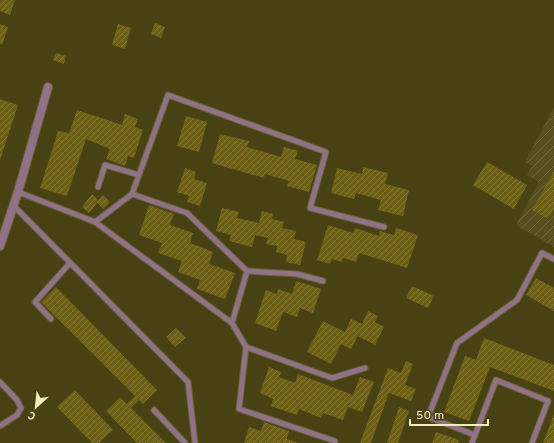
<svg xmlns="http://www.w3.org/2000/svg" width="554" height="443" font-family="Overpass,sans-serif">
	<defs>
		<pattern id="industrial-furrows" width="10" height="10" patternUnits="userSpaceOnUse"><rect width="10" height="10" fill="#564f1d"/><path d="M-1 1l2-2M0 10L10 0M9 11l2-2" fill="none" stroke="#6f683c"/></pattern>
		<pattern id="building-hatch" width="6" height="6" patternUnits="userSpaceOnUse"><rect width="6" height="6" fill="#6d6014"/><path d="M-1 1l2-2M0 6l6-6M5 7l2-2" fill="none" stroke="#827735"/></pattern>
	</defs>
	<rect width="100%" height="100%" fill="#484114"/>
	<path fill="url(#industrial-furrows)" d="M 554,107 L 554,247 L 516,225 L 539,182 L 527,175 L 532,166 L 525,162 Z"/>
	<g fill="url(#building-hatch)">
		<path d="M 0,0 L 15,0 L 10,15 L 0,11 Z"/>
		<path d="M 155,23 L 165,27 L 161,38 L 151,34 Z"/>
		<path d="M 0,24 L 8,27 L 2,45 L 0,44 Z"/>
		<path d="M 118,24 L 131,28 L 125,49 L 112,45 Z"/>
		<path d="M 56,53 L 66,56 L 64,64 L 53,60 Z"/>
		<path d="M 0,99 L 18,105 L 0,160 Z"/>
		<path d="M 77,110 L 122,125 L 125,114 L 138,119 L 135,127 L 143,130 L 134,158 L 128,156 L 125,166 L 106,159 L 110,149 L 86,139 L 67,196 L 40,188 L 58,131 L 69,133 Z"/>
		<path d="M 186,116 L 207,122 L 199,152 L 177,146 Z"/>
		<path d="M 220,134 L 249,141 L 247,147 L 281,157 L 284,147 L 298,151 L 295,159 L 317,165 L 309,192 L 287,186 L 289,181 L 265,174 L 264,178 L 212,163 Z"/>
		<path d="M 487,162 L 527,185 L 514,209 L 473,185 Z"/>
		<path d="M 363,167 L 388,173 L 385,184 L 409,190 L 403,216 L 378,210 L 381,200 L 356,193 L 354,199 L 331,193 L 337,168 L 362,174 Z"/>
		<path d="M 185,168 L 196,172 L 194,179 L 207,183 L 200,206 L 187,202 L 189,196 L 177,192 Z"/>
		<path d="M 554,171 L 554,209 L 548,219 L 532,210 Z"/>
		<path d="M 92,194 L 98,200 L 103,195 L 110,202 L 103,209 L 97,203 L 89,213 L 82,207 Z"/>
		<path d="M 149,205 L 174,214 L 170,225 L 193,233 L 190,243 L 213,252 L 209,264 L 235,273 L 225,299 L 197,289 L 200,280 L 178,272 L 182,261 L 158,253 L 162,243 L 139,235 Z"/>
		<path d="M 222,208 L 239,212 L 237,218 L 259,223 L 262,211 L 273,214 L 272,219 L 284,222 L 282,228 L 296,231 L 294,239 L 306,242 L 300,265 L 286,262 L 287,255 L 276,252 L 277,246 L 266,244 L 268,238 L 255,235 L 252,247 L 229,241 L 231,235 L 216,231 Z"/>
		<path d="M 328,225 L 353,233 L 355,228 L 379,236 L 380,231 L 394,235 L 396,228 L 418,235 L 407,268 L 359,253 L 356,262 L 343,258 L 342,262 L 332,259 L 330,264 L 317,260 Z"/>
		<path d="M 536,278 L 554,288 L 554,311 L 526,295 Z"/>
		<path d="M 296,281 L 321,289 L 313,313 L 300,308 L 297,317 L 283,312 L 276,331 L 255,323 L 266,290 L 277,294 L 278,289 L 292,294 Z"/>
		<path d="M 412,286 L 434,296 L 428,308 L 406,298 Z"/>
		<path d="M 56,287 L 157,390 L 143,404 L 139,400 L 131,408 L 166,443 L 137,443 L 106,411 L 120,397 L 127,404 L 135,396 L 41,302 Z"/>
		<path d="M 368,311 L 378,316 L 375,322 L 384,327 L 375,345 L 358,336 L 351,349 L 341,344 L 331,364 L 307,352 L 323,321 L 345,332 L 351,319 L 362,324 Z"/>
		<path d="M 176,328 L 186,338 L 175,347 L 166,337 Z"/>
		<path d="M 484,338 L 554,365 L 554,391 L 490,367 L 469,421 L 444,412 L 465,356 L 476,360 Z"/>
		<path d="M 406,361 L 413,364 L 405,385 L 416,389 L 411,401 L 389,393 L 371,443 L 360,443 L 388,368 L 401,373 Z"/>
		<path d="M 269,367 L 281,372 L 279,377 L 295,383 L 298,374 L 353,395 L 360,377 L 374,382 L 362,412 L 348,407 L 343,420 L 323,413 L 321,418 L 299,409 L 297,415 L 271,406 L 273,399 L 260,393 Z"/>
		<path d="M 75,390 L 113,430 L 99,443 L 92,443 L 57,407 Z"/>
		<path d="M 399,407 L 409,411 L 398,443 L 387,443 Z"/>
		<path d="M 554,414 L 554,443 L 543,443 Z"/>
		<path d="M 264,422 L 289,431 L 287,439 L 299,443 L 244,443 L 249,427 L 261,431 Z"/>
		<path d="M 436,432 L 459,440 L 458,443 L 432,443 Z"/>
	</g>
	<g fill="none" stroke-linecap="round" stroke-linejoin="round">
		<g stroke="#676034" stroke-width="7">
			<g id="lane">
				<path d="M 98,187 L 105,165 L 139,175"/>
				<path d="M 18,192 L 95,222 L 132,194 L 168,95 L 326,152 L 310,208 L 384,227"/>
				<path d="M 132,194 L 187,213 L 247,271 L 232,323"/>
				<path d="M 13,205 L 188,382 L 195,443"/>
				<path d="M 95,222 L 232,323 L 246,347 L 332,378 L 365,368"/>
				<path d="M 247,271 L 297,274 L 323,281"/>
				<path d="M 51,319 L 35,302 L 70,263"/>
				<path d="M 246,347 L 239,409 L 335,441"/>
				<path d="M 0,382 L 17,400 L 21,408 L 17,415 L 0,426"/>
				<path d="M 154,410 L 185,443"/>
				<path d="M 475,435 L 428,417 L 457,343 L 517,300 L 542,253 L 554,259"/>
				<path d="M 472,443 L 496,380 L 548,401 L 532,443"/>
			</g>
		</g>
		<g stroke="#676034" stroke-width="10">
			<path id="street" d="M 0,246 L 18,192 L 48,87"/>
		</g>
		<use href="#lane" stroke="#907286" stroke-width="5"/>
		<use href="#street" stroke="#907286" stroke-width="8"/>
	</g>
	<g transform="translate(36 407) rotate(207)" stroke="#484114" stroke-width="3" paint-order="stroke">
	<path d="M0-3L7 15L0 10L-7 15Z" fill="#f2ecc4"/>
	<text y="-6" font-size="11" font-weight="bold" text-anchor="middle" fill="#f2ecc4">С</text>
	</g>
	<path d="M410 419v6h78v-6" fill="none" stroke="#f2ecc4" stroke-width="2"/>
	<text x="416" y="419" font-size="12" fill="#f2ecc4" stroke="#484114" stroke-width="3" paint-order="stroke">50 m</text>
</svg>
